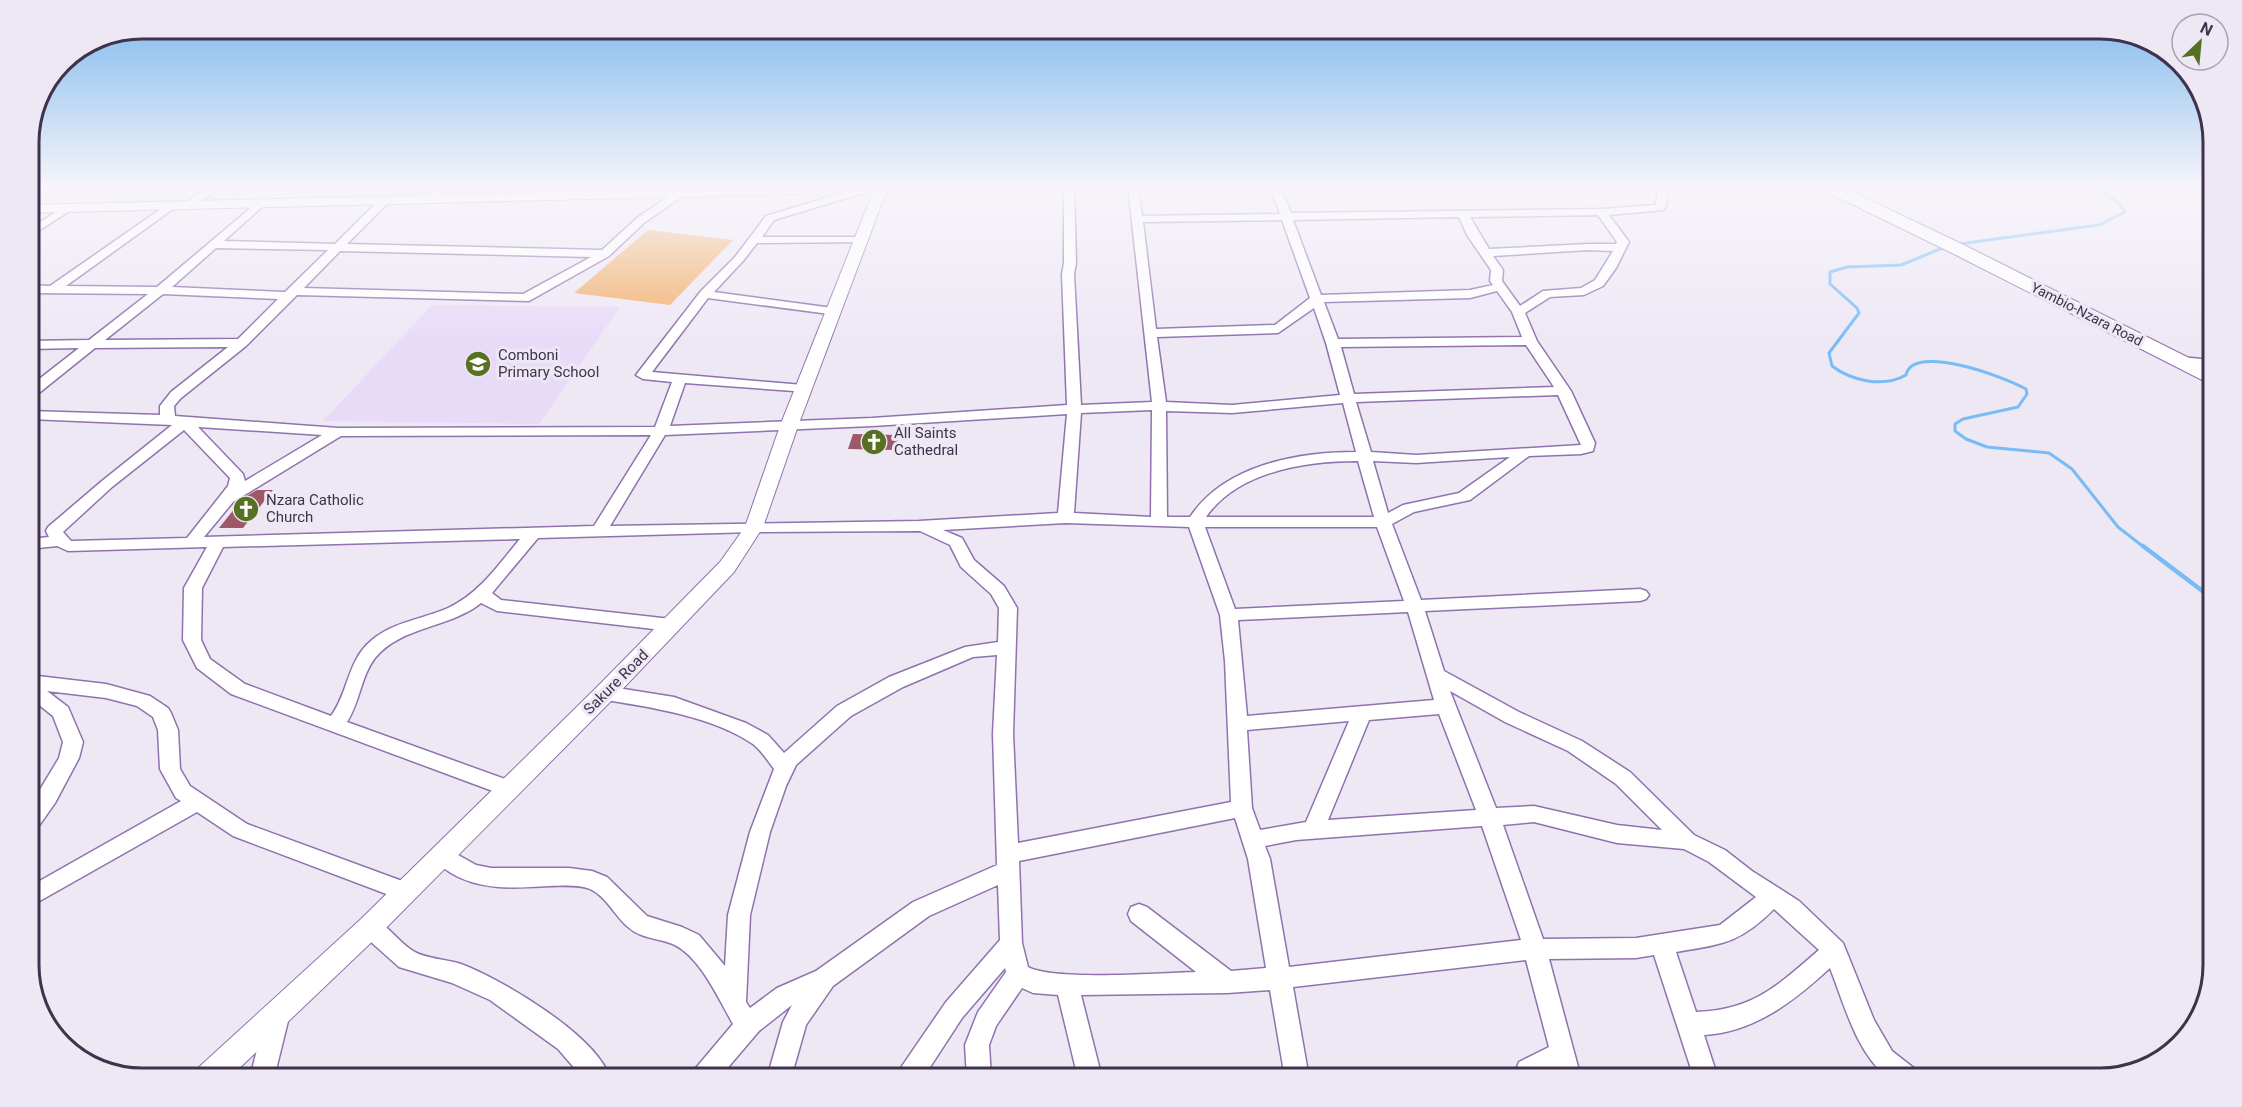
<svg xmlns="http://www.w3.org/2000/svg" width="2242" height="1107" font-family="Roboto,sans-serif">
	<rect width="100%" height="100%" fill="#eee8f5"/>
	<g fill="#e8dbf8">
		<path d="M 128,186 L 430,186 L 420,197 L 100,205 Z"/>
		<path d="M 432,305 L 620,307 L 539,424 L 323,421 Z"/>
	</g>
	<path fill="#f3b16e" d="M 648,230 L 733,240 L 670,305 L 574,293 Z"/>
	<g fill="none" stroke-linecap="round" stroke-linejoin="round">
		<g stroke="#79bcf5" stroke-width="3">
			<path d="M 2193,186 L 2213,197"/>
			<path d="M 1959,244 L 2099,225 L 2125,212 L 2118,202 L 2094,186"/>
			<path d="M 1945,247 L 1901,265 L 1847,267 L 1830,272 L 1830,284 L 1857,308 L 1859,313 L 1829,353 L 1832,366 C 1852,381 1883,388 1906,375 C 1913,342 2007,378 2026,389 L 2027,394 L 2018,407 L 1963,419 L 1955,424 L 1955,431 L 1966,439 L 1987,447 L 2049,453 L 2072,469 L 2118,527 L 2145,548"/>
		</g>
		<path stroke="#79bcf5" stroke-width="4.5" d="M 2143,546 L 2213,599"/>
	</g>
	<g fill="#9e5868">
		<path d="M 853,434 L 899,435 L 895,450 L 848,449 Z"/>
		<path d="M 257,490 L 273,490 L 243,528 L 219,528 L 243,498 Z"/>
	</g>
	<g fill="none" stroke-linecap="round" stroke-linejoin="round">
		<g stroke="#8f72ae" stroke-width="3">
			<g id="minor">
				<path d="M 210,186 L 222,186 L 194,207 L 186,207 L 186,203 Z"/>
				<path d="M 438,186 L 449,186 L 436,200 L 428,200 L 427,198 Z"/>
				<path d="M 865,186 L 870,187 L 870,191 L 774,220 L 762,237 L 861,237 L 867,240 L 865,242 L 757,243 L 743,261 L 714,292 L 833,308 L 839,312 L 837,315 L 708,298 L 652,372 L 803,385 L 808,386 L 810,389 L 808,392 L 685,383 L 670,426 L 872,418 L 1067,405 L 1062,274 L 1064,263 L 1064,186 L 1074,186 L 1076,263 L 1074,274 L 1081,405 L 1152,402 L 1128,186 L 1138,186 L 1142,216 L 1280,214 L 1270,186 L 1280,186 L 1291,213 L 1601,209 L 1656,205 L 1658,186 L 1668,186 L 1666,206 L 1663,210 L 1609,215 L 1629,242 L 1616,268 L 1603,286 L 1584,295 L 1550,297 L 1525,313 L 1537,341 L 1571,391 L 1595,443 L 1593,451 L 1581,454 L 1529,456 L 1470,500 L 1414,512 L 1392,524 L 1421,600 L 1640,589 L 1646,591 L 1649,595 L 1646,599 L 1640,601 L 1425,611 L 1444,671 L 1519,712 L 1582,741 L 1630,772 L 1694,835 L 1725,850 L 1752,871 L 1799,901 L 1843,943 L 1874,1020 L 1892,1051 L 1915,1069 L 1918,1078 L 1888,1078 C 1856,1052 1845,1006 1830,968 C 1794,1001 1755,1032 1704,1035 L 1718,1078 L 1694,1078 L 1654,955 L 1636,958 L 1549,959 L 1581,1078 L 1557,1078 L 1554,1070 L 1537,1078 L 1513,1078 L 1519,1062 L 1549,1047 L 1526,960 L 1293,987 L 1309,1078 L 1285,1078 L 1270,990 L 1227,993 L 1081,995 L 1102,1078 L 1078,1078 L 1058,995 L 1033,993 L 1022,988 L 996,1026 L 989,1045 L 991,1078 L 967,1078 L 965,1045 L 978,1012 L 1006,972 L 1005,968 L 962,1018 L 923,1078 L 897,1078 L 900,1069 L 946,1002 L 1000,940 L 998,885 L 929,916 L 833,986 L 806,1025 L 791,1078 L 767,1078 L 783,1022 L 792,1005 L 759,1031 L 719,1078 L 692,1078 L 695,1069 L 733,1024 C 719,1000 699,953 670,943 C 656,938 640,938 628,927 C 615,916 606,896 590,889 C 578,884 561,886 549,886 C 515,888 481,891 451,873 C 443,868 436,863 431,855 L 434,849 L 442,846 L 476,865 L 491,868 L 569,868 L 592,871 L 607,877 L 647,916 L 682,927 L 699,935 L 725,966 L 728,915 L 750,832 L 774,769 C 768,761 761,750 753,744 C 714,717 651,707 605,700 L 598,698 L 596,693 L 598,688 L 605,686 L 674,697 L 746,723 L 768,735 L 784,753 L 837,706 L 889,677 L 965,647 L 998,642 L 999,608 L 991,594 L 961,567 L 950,545 L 920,531 L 754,532 L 538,538 L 492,593 L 501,600 L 671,619 L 677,621 L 680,625 L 677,629 L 671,631 L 497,611 L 481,603 C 450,628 401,626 375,658 C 361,676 360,702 347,722 L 516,783 L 519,789 L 516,795 L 509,797 L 231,694 L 197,668 L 183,640 L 184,588 L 207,547 L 68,551 L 57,546 L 29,549 L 29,539 L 49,537 L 46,531 L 48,527 L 102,481 L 172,425 L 29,419 L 29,411 L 160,415 L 160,406 L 171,392 L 228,347 L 95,348 L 34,397 L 29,398 L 29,387 L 79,348 L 29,349 L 29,341 L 89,340 L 148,294 L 29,293 L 29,285 L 50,286 L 168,204 L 176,204 L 177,206 L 66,286 L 157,287 L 260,200 L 264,201 L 264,205 L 224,241 L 335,244 L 381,198 L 389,198 L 389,202 L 347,244 L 602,250 L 637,218 L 675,192 L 683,192 L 683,196 L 645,222 L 609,256 L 529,301 L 297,295 L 246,346 L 181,398 L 174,406 L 175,416 L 338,428 L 655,427 L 672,382 L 643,379 L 636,375 L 701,291 L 735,257 L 766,216 ZM 1598,215 L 1617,242 L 1616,244 L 1588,244 L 1489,249 L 1470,217 ZM 1459,217 L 1467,235 L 1491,270 L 1490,281 L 1493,285 L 1470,290 L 1321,295 L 1293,220 ZM 1282,220 L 1310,298 L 1275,325 L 1156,329 L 1143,222 ZM 216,248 L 328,250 L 285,292 L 172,287 ZM 1588,250 L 1613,251 L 1595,280 L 1581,288 L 1543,291 L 1520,306 L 1502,281 L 1503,270 L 1493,256 ZM 340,251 L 591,257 L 523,294 L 304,288 ZM 1497,291 L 1512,312 L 1522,337 L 1338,339 L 1324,302 L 1470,298 ZM 163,294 L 278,299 L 238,339 L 105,340 ZM 1314,308 L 1326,343 L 1340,395 L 1232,405 L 1166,402 L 1157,337 L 1278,333 ZM 1526,345 L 1554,387 L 1354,394 L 1341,347 ZM 1558,395 L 1581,445 L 1416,455 L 1371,452 L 1356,402 ZM 1343,403 L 1356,452 C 1297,452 1225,465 1190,517 L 1167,517 L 1166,411 L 1232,413 ZM 1152,410 L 1151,517 L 1074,513 L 1081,413 ZM 1067,414 L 1058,513 L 919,521 L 610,526 L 665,435 L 872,426 ZM 198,427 L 322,435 L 245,481 L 243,474 ZM 184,430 L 230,478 L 228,486 L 187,538 L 71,541 L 63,532 L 112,487 ZM 651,435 L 594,526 L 204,537 L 233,502 L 341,436 ZM 1510,457 L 1459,493 L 1403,505 L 1388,513 L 1373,461 L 1416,463 ZM 1358,461 L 1374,517 L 1206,517 C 1238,471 1306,461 1358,461 ZM 1066,523 L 1189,527 L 1220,615 L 1225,661 L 1231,802 L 1018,843 L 1013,734 L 1017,608 L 1004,586 L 974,560 L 962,538 L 943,530 ZM 1205,527 L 1377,527 L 1404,601 L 1235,609 ZM 520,539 C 499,564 479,594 448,608 C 423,619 393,622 372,640 C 347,660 349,692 331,716 L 245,684 L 210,659 L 201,640 L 202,588 L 223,547 ZM 1408,612 L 1434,700 L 1247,716 L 1238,620 ZM 997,655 L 993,734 L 997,865 L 913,902 L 816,971 L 777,988 L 750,1008 L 746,1002 L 750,915 L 770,832 L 786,786 L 796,765 L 851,716 L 903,687 L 973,657 ZM 1450,691 L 1505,722 L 1568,751 L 1616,784 L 1662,830 L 1617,825 L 1534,806 L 1496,808 ZM 1439,714 L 1476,810 L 1328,820 L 1369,720 ZM 1349,721 L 1306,822 L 1260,830 L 1252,808 L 1247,730 ZM 1235,818 L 1248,859 L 1266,968 L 1231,971 L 1147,907 L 1139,904 L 1131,907 L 1128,914 L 1131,921 L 1196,972 C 1161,973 1054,981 1028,967 L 1022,943 L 1019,861 ZM 1534,822 L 1617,843 L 1684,849 L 1709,862 L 1756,897 L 1720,925 L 1636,938 L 1543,939 L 1503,825 ZM 1482,826 L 1521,940 L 1289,967 L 1270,859 L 1265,846 L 1296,840 ZM 1774,909 L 1819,950 C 1778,985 1754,1010 1696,1012 L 1676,952 C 1722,944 1739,944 1774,909 Z"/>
				<path d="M 67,205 L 72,208 L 71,210 L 29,237 L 29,229 Z"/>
				<path d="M 2180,357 L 2213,360 L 2213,368 L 2175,364 L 2173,361 Z"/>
				<path d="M 29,675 L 106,684 L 150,696 L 168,708 L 171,713 L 178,730 L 180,769 L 190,786 L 247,824 L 413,885 L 416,892 L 413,899 L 405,901 L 233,836 L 197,812 L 29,907 L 29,887 L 181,801 L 176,798 L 160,769 L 158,730 L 153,717 L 137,706 L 106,698 L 47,691 L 68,707 L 83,742 L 79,758 L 55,803 L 36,830 L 29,832 L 29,808 L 59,758 L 63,742 L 53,716 L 29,697 Z"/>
				<path d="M 370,917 C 388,924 397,941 413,951 C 426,959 446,959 461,964 C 503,980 596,1035 610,1078 L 583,1078 L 558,1049 L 490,1000 L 452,983 L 399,967 L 362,934 L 359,927 L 362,920 Z"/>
				<path d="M 277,1006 L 285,1009 L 289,1017 L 274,1078 L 250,1078 L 265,1017 L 269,1009 Z"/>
			</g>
		</g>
		<g stroke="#8f72ae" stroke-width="2">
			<path id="tertiary" d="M 817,186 L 976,186 L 970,190 L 886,192 L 798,426 L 763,527 L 734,572 L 613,699 L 379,935 L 229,1078 L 193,1078 L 198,1068 L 361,919 L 597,687 L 720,562 L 745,527 L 780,426 L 873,192 L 29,213 L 29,205 Z"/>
		</g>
		<g stroke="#8f72ae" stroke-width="2">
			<path id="primary" d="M 1819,186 L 1840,186 L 1966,246 L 2213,370 L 2213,384 L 2206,382 L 1954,254 L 1821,189 Z"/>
		</g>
		<use href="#minor" fill="#fff" fill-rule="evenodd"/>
		<use href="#tertiary" fill="#fff" fill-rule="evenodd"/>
		<use href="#primary" fill="#fff" fill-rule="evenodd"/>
	</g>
	<linearGradient id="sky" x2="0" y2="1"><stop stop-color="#7bb7ed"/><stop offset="0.55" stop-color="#f7f5fa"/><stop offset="1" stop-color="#f7f5fa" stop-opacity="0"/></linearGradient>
	<rect width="2242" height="341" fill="url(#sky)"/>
	<defs>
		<g id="school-disc" transform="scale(1.35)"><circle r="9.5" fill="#577023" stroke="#eee8f5"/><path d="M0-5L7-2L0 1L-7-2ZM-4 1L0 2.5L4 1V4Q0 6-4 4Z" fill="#fff"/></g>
		<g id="church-disc" transform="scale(1.35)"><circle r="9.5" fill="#577023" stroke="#eee8f5"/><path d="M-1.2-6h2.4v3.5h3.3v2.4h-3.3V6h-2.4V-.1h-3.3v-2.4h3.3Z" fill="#fff"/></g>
	</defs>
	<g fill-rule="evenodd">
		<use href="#school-disc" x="478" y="364"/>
		<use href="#church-disc" x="874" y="442"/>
		<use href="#church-disc" x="246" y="509"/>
	</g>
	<g text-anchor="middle" stroke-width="6" stroke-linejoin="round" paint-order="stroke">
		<g font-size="14" fill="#3e324c" stroke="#eee8f5">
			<text transform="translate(2087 314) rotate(27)" y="5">Yambio-Nzara Road</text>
		</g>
		<g font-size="15" fill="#3e324c" stroke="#eee8f5" text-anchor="start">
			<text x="498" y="360">Comboni<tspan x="498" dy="17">Primary School</tspan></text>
			<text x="894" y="438">All Saints<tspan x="894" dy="17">Cathedral</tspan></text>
			<text x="266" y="505">Nzara Catholic<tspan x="266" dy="17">Church</tspan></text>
		</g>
		<g font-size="15" fill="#3e324c" stroke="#eee8f5">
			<text transform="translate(616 682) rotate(-45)" y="5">Sakure Road</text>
		</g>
	</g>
	<path d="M0 0H2242V1107H0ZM142 39H2100A103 103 0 0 1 2203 142V965A103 103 0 0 1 2100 1068H142A103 103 0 0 1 39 965V142A103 103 0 0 1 142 39Z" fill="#eee8f5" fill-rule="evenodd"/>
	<path fill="none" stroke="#3e324c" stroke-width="3" d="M142 39H2100A103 103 0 0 1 2203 142V965A103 103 0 0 1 2100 1068H142A103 103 0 0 1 39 965V142A103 103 0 0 1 142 39Z"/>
	<g transform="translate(2200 42) rotate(26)"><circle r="28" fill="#eee8f5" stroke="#a89fb1" stroke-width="1.5"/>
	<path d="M0-4.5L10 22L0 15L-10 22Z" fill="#577023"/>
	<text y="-9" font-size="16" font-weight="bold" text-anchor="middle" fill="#3e324c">N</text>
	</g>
</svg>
